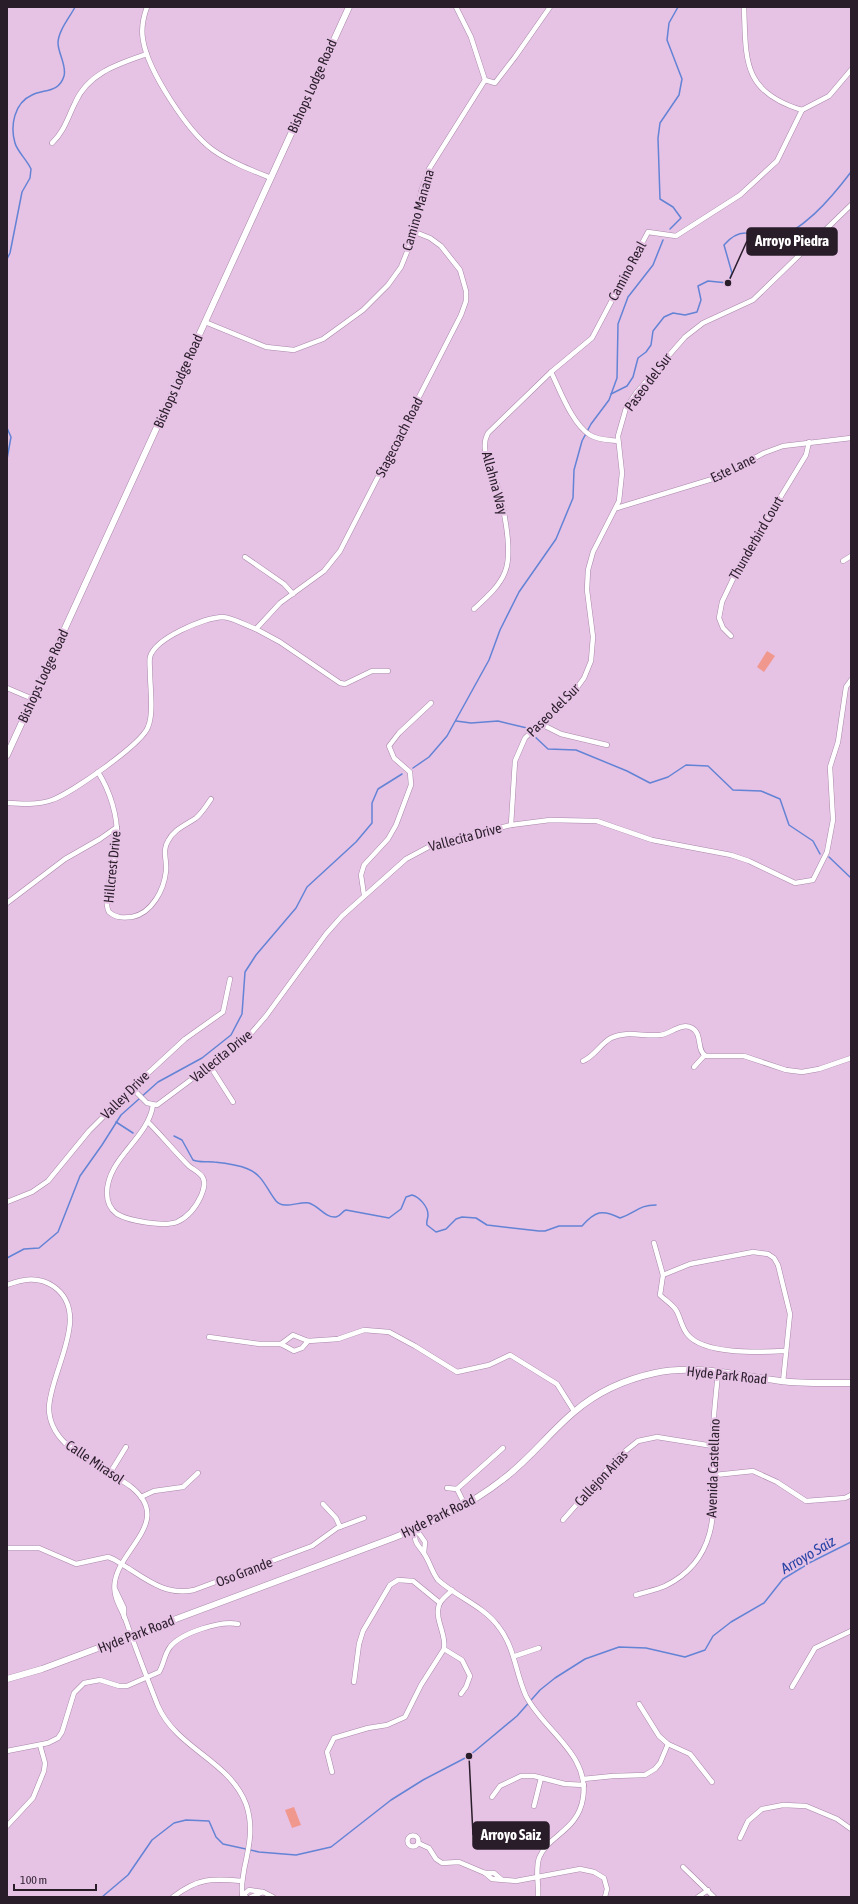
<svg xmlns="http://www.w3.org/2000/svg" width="858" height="1904" font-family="'Asap Condensed',sans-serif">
	<rect width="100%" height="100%" fill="#e6c2e5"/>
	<g fill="#f1988e">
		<path d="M 767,651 L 775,656 L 764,672 L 757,667 Z"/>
		<path d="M 294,1807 L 301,1825 L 292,1828 L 285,1810 Z"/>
	</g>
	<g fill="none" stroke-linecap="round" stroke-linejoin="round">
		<g stroke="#6383d5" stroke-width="1.5">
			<path d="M 670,229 L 681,218 L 673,207 L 660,199 L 658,138 L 660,123 L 679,95 L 682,79 L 667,40 L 669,23 L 678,7"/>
			<path d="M 7,259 L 10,253 L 22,192 L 30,178 L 31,169 C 27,160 17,151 15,143 C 10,126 14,103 32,95 C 44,89 59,93 64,76 C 67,66 58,53 58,43 C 58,31 70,17 75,7"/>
			<path d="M 611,394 L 627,386 L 633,377 L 638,358 L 646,352 L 651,345 L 653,331 L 664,317 L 673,313 L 685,315 L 697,312 L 701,300 L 698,286 L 708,281 L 728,283 L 732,273 L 724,245 C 739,228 751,231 768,243 C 803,231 829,201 851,172"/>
			<path d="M 7,428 L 11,437 L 7,459"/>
			<path d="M 456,721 L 471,723 L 498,721 L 527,728"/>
			<path d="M 532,734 L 548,749 L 576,750 L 627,771 L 650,783 L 668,777 L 686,765 L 708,766 L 733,790 L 761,791 L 780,799 L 789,825 L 813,841 L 820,854"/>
			<path d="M 413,768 L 429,757 L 447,736 L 489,660 L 500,630 L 519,592 L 556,539 L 573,498 L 574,470 L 582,441 L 591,424 L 609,400 L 617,378 L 618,324 L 628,297 L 653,265 L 663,240"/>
			<path d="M 829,857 L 851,878"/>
			<path d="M 116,1122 L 133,1133"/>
			<path d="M 174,1136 L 182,1140 L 193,1160 C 200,1163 207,1161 214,1162 C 224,1163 239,1165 248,1169 C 263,1175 267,1190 276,1201 C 284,1210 299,1201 309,1203 C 319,1206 325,1218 336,1217 C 341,1216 342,1211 346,1210 L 389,1218 L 401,1209 L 406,1197 L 412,1195 C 419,1197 428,1206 428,1215 C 428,1219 426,1221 427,1225 L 436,1232 L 446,1229 L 456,1219 L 462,1217 L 476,1218 L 487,1225 L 539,1231 L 545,1231 L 559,1226 L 582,1226 C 595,1211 602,1209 620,1218 C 636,1213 638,1205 656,1205"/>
			<path d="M 7,1258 L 24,1249 L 39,1248 L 58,1232 L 80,1176 L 102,1145 L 121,1115 L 158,1082 L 202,1058 L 231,1035 L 242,1014 L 245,972 L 256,955 L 296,908 L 307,887 L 356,842 L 372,823 L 372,803 L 378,789 L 402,774"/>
			<path d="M 102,1897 L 128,1875 L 152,1840 L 174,1823 L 186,1820 L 209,1821 L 216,1837 L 223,1844 L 259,1852 L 296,1855 L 331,1847 L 391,1800 L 423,1780 L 469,1756 L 517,1716 L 540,1690 L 555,1678 L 585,1659 L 619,1647 L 646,1648 L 685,1657 L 705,1650 L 713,1636 L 731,1622 L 764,1603 L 783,1579 L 811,1562 L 851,1542"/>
		</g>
		<g stroke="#a887a8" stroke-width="5.5">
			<g id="street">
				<path d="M 147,7 C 143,18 141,29 143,40 C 148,71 188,132 213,150 C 230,162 251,170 271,178"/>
				<path d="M 744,7 C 746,60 742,92 802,110 L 829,96 L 851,70"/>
				<path d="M 485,80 L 495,83 L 515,57 L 550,7"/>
				<path d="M 52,143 C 64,132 68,117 75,103 C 88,73 118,64 147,54"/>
				<path d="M 205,322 L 266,347 L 294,350 L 323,339 L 363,310 L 388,285 L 401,267 L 415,232 L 421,192 L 429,169 L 485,80 L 471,37 L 456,7"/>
				<path d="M 551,372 C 560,390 572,424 590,435 C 598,440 609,440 618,441"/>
				<path d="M 617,508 L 719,477 L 764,453 L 783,446 L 851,438"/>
				<path d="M 245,557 L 284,584 L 293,594"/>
				<path d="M 843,561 L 851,556"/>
				<path d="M 474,609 C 486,598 499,587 505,572 C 514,550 502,498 494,476 C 489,462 480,448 488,433 L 551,372 L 592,338 L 648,232 L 676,236 L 740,195 L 777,161 L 802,110"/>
				<path d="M 256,629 L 280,642 L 340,683 L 345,684 L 372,671 L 388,671"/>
				<path d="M 731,636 L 723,628 L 719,618 L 722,602 L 741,562 L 806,455 L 809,442"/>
				<path d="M 7,688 L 33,699"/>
				<path d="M 539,723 L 561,734 L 607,745"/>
				<path d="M 98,772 C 110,791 118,816 117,839 C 117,856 101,899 109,912 C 116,918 123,918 132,917 C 152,913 164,890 166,871 C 167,860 162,850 168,841 C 174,829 186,825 196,818 C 202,813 207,805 211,799"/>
				<path d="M 7,803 C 22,804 38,805 52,800 C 70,794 142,744 148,727 C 154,713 150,688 150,672 C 150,668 149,662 150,657 C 155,638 204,618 222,617 C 232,617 247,626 256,629 L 280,603 L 324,571 L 340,551 L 461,315 L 466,301 L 466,291 L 460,270 L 441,246 L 430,238 L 415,232"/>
				<path d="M 511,825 L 515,761 L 525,738 L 576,689 L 584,678 L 591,661 L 593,637 L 587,590 L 588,570 L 593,552 L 619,501 L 622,473 L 618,436 L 626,408 L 636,393 L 685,337 L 703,323 L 753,300 L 851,205"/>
				<path d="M 364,895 L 361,875 L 364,865 L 388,839 L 396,825 L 411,785 L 410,772 L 394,758 L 389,746 L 399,733 L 431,703"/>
				<path d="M 7,903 L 65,859 L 100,839 L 117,827"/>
				<path d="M 583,1061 C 595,1056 600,1044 611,1038 C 627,1030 644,1037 660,1035 C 671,1034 681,1022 692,1028 C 703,1034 696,1051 706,1056 L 744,1056 L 786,1070 L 802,1072 L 819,1069 L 851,1058"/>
				<path d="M 210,1066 L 233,1102"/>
				<path d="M 694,1067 L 704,1056"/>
				<path d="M 132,1088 L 147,1103 L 157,1105 L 247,1038 L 266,1016 L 326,934 L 342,916 L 406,859 L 434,844 L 511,825 L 550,820 L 597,821 L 652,840 L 731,855 L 749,861 L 795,883 L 813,880 L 827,852 L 833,820 L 830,767 L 838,742 L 846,687 L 851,680"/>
				<path d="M 148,1122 C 162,1136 175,1152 189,1166 C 194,1170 201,1173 203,1178 C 206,1184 203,1191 201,1196 C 196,1207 188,1217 177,1222 C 164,1227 129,1221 117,1214 C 110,1209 107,1201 107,1193 C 107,1158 148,1139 153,1105"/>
				<path d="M 7,1202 L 32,1192 L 48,1181 L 89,1131 L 132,1088 L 185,1039 L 223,1012 L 230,979"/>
				<path d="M 654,1243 L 663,1275 L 660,1295 C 665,1300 672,1304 676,1310 C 681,1318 681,1327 688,1335 C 705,1355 761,1352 786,1351"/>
				<path d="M 663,1275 L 690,1264 L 753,1252 L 768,1254 L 774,1258 L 778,1265 L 790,1314 L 783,1382"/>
				<path d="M 7,1285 C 23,1279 38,1276 53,1286 C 93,1313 50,1371 49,1408 C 49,1422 56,1434 65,1443 L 130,1486 C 174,1520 121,1547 115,1581 C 112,1597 121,1607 126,1621 C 136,1650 147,1678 158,1706 C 177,1749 229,1760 246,1804 C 254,1827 249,1847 244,1870 C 243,1879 240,1888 243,1897"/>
				<path d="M 209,1337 L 260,1344 L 281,1344 L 294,1351 L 302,1348 L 308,1341"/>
				<path d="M 281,1344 L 293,1335 L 308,1341 L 338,1339 L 364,1330 L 389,1332 L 415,1346 L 457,1372 L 489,1365 L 510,1355 L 557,1384 L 574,1411"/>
				<path d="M 110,1473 L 126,1447"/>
				<path d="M 715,1475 L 753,1471 L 777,1482 L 806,1501 L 845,1498 L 851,1495"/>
				<path d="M 447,1488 L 457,1489 L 503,1448"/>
				<path d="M 457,1489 L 465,1505"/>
				<path d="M 141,1497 L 154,1491 L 183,1487 L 198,1473"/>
				<path d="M 323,1504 L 336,1518 L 340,1527"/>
				<path d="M 563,1520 L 618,1457 L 638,1441 L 657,1437 L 713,1446"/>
				<path d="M 416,1529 C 413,1545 418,1543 425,1555 C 430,1563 432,1572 438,1580 C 457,1597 483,1606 498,1626 C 515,1647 515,1672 526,1696 C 544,1731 590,1754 583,1798 C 578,1831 548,1835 539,1858 C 535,1871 539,1884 538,1897"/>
				<path d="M 416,1529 L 425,1542 L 424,1553"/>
				<path d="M 7,1548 L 39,1548 L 76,1564 L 108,1557 C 115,1559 121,1564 128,1568 C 148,1581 168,1596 194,1590 L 312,1546 L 337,1528 L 364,1518"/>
				<path d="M 115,1589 L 124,1608 L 124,1617"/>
				<path d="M 636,1595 C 645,1592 656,1590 665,1586 C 723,1558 714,1501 713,1447 C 712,1422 716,1397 718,1372"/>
				<path d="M 444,1649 L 462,1660 L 470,1676 L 466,1687 L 461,1694"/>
				<path d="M 515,1656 L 539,1648"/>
				<path d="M 354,1682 L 359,1644 L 363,1631 L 390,1585 L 398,1580 L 413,1581 L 440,1603"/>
				<path d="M 792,1687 L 815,1648 L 851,1631"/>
				<path d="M 639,1704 L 659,1736 L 668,1744 L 690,1754 L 712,1782"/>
				<path d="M 7,1751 L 48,1743 L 58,1738 L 62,1732 L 74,1693 L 84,1683 L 100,1680 L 119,1686 L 127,1686 L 159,1672 C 164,1664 164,1655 170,1647 C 181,1633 221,1620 238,1624"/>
				<path d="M 332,1772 L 327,1752 L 334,1738 L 368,1728 L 387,1725 L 405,1717 L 421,1685 L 444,1649 C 447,1635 434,1619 439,1605 C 441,1599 448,1595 452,1590"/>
				<path d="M 583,1779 L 613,1776 L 645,1775 L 655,1769 L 660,1763 L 668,1744"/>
				<path d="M 492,1797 L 500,1786 L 521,1776 L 534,1776 L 565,1784 L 584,1785"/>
				<path d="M 534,1806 L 541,1778"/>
				<path d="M 7,1826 L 33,1798 L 44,1771 L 45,1763 L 40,1745"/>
				<circle cx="413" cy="1841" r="5.5"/>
				<path d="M 740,1838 L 748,1821 L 762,1809 L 783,1805 L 806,1806 L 837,1819 L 851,1829"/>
				<path d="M 418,1843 L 429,1848 L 436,1859 L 442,1863 L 459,1862 L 485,1873 L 494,1873 L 501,1879"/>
				<path d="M 683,1867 L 714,1897"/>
				<path d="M 485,1873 L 492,1879 L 516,1881 L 580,1869 L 594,1872 L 604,1878 L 607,1889 L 605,1897"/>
				<path d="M 263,1892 L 273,1897"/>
				<path d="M 173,1897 C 198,1878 212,1878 242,1881"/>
				<path d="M 246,1897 L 242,1896 L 249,1890 L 263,1892 L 251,1897"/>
				<path d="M 698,1897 L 708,1890"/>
			</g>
		</g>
		<g stroke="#a887a8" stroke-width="7">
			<g id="secondary">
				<path d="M 7,755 L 349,7"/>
				<path d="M 7,1679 L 42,1669 L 393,1538 C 431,1523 469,1506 502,1480 C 529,1460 549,1433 574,1412 C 597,1392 627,1379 655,1373 C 697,1364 740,1376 781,1381 C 804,1384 828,1383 851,1383"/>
			</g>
		</g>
		<use href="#street" stroke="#fff" stroke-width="4.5"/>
		<use href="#secondary" stroke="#fff" stroke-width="6"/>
	</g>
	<g text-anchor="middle" stroke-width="4" stroke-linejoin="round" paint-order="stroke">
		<g font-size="14" fill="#2a1d2a" stroke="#e6c2e5">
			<text transform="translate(312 86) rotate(-66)" y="5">Bishops Lodge Road</text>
			<text transform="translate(418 210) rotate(-74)" y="5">Camino Manana</text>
			<text transform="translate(627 271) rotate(-62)" y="5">Camino Real</text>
			<text transform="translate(178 381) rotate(-66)" y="5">Bishops Lodge Road</text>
			<text transform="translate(648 382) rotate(-53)" y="5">Paseo del Sur</text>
			<text transform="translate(399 437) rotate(-63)" y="5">Stagecoach Road</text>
			<text transform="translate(733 468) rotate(-26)" y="5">Este Lane</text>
			<text transform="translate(495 483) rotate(75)" y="5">Allahna Way</text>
			<text transform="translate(756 538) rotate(-60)" y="5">Thunderbird Court</text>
			<text transform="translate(43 676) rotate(-65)" y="5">Bishops Lodge Road</text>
			<text transform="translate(553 710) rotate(-45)" y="5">Paseo del Sur</text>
			<text transform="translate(465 837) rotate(-15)" y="5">Vallecita Drive</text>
			<text transform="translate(112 867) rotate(-84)" y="5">Hillcrest Drive</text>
			<text transform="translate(221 1056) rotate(-39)" y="5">Vallecita Drive</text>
			<text transform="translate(125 1095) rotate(-45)" y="5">Valley Drive</text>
			<text transform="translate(727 1375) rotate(6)" y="5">Hyde Park Road</text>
			<text transform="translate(95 1462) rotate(34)" y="5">Calle Mirasol</text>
			<text transform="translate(713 1468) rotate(-88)" y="5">Avenida Castellano</text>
			<text transform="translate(601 1478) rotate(-47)" y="5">Callejon Arias</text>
			<text transform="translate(438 1516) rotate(-26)" y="5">Hyde Park Road</text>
			<text transform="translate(244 1572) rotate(-21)" y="5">Oso Grande</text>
			<text transform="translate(136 1634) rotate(-21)" y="5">Hyde Park Road</text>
		</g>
		<g font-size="15" font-style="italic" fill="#2743a5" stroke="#e6c2e5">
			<text transform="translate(808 1555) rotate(-30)" y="5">Arroyo Saiz</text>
		</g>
	</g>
	<path fill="none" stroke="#2a1d2a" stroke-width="1.5" d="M728 283L747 241M469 1756L473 1835"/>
	<g fill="#2a1d2a" stroke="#e6c2e5" stroke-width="1.5">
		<circle cx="728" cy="283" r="4"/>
		<circle cx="469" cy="1756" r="4"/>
	</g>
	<g fill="#2a1d2a" stroke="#2a1d2a" stroke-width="1.5">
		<rect x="747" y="228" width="90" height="27" rx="4"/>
		<rect x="473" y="1822" width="76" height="27" rx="4"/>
	</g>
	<g font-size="15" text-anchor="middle" font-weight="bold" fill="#fff">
		<text x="792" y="246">Arroyo Piedra</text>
		<text x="511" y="1840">Arroyo Saiz</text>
	</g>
	<rect width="858" height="1904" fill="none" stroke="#2a1d2a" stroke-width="16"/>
	<path d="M14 1884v6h82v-6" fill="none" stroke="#2a1d2a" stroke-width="2"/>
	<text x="20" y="1884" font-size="12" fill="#2a1d2a" stroke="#e6c2e5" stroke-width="3" paint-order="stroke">100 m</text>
</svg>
